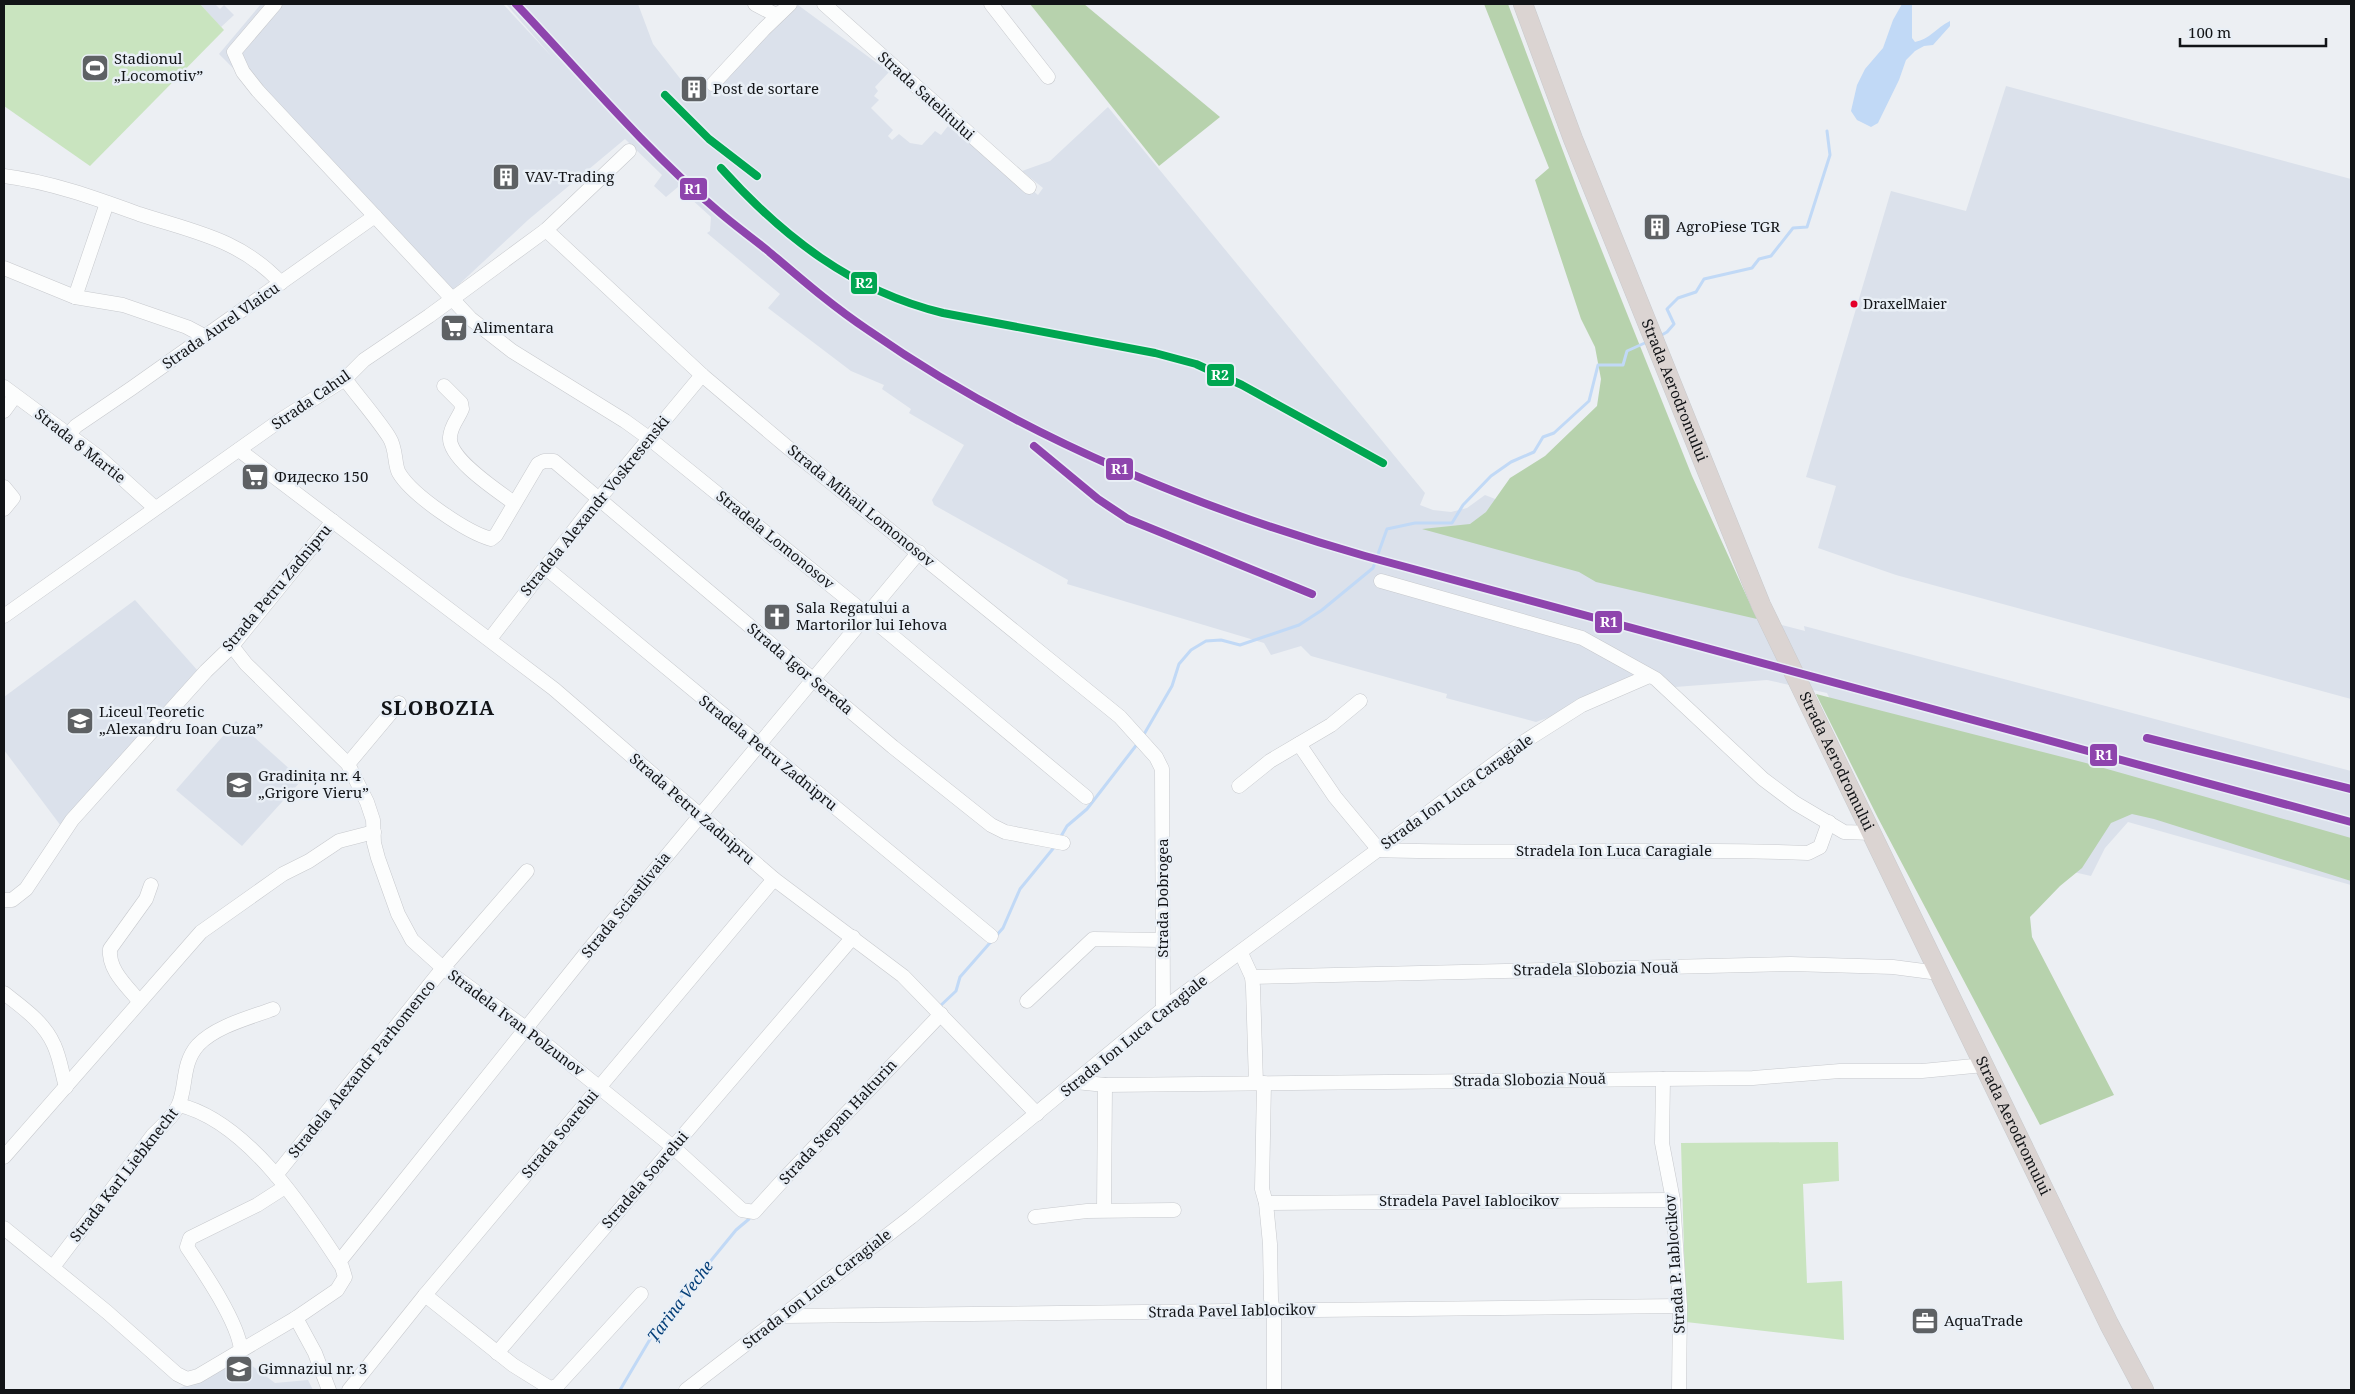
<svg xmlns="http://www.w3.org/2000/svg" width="2355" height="1394" font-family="'Noto Serif',serif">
	<rect width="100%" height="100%" fill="#eceff3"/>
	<g fill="#dbe1eb">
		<path d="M 200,4 L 215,4 L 220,9 L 224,5 L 234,15 L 221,27 Z"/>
		<path d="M 261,4 L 503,4 L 553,58 L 506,4 L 638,4 L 653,44 L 686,86 L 701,74 L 713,88 L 798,5 L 889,72 L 875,87 L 878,91 L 874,96 L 879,100 L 871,108 L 893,130 L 888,136 L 892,140 L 899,134 L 910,143 L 922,145 L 935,131 L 941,135 L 952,121 L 1038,195 L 1043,188 L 1022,171 L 1050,161 L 1108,107 L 1425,493 L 1420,505 L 1433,510 L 1451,512 L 1467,508 L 1485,495 L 1513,506 L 1725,610 L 1805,631 L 1804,626 L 2351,771 L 2351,885 L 2128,822 L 2105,848 L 2091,876 L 1995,854 L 1890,823 L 1827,693 L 1767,680 L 1675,687 L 1655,679 L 1536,722 L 1446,698 L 1447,694 L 1311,656 L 1301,646 L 1271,655 L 1264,643 L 1067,584 L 1068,580 L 934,505 L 932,500 L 964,445 L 909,413 L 911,409 L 882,389 L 884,385 L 851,371 L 768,308 L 780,294 L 707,233 L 710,231 L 711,217 L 678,187 L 666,197 L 654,186 L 662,175 L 625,139 L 528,220 L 453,290 L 219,54 Z"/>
		<path d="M 2006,86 L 2351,179 L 2351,699 L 1896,575 L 1818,548 L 1836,486 L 1806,477 L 1891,191 L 1966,211 Z"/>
		<path d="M 135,600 L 198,671 L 61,826 L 4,750 L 4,697 Z"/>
		<path d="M 236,721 L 302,780 L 242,846 L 176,790 Z"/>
		<path d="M 243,1359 L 275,1383 L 308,1380 L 313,1390 L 176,1390 Z"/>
	</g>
	<g fill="#c9e4bf">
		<path d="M 4,4 L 200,4 L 224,30 L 90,166 L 4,106 Z"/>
		<path d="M 1838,1142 L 1839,1181 L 1803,1184 L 1807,1283 L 1842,1281 L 1844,1340 L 1686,1322 L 1681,1143 Z"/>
	</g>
	<g fill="#b7d2ad">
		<path d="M 1030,4 L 1084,4 L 1220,117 L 1159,166 Z"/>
		<path d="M 1484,4 L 1508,4 L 1578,191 L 1692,476 L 1757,619 L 1596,582 L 1579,572 L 1422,529 L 1470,524 L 1486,512 L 1510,478 L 1545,456 L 1597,406 L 1601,379 L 1595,347 L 1581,319 L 1535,180 L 1549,168 Z"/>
		<path d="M 1816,694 L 2086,763 L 2351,838 L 2351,881 L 2154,819 L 2132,814 L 2111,823 L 2082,868 L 2060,886 L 2030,917 L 2032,937 L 2114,1095 L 2040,1125 L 1878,818 Z"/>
	</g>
	<path fill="#c1d9f6" d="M 1902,4 L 1912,4 L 1912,38 L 1915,42 C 1930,39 1936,28 1950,21 L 1950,26 L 1933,45 L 1924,46 L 1915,51 L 1906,60 L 1899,80 L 1878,123 L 1871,127 L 1857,120 L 1851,111 L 1857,85 L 1865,69 L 1883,48 L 1893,20 Z"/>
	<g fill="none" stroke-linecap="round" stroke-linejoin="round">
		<g stroke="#c1d9f6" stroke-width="3">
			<path d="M 1660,336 L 1667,332 L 1674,324 L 1667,309 L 1678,298 L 1696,292 L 1704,279 L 1752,268 L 1759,259 L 1771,256 L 1793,228 L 1807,227 L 1830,155 L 1827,131"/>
			<path d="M 1143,736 L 1172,686 L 1179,664 L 1191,650 L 1206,641 L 1221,640 L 1240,645 L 1299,625 L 1322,610 L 1373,568 L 1387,529 L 1415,523 L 1452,523 L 1463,505 L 1491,476 L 1511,462 L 1534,452 L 1543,437 L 1554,433 L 1589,401 L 1598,365 L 1623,365 L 1627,351 L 1647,342"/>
			<path d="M 1060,838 L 1067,826 L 1087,809 L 1138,743"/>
			<path d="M 938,1008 L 956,991 L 960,977 L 1003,928 L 1020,889 L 1056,845"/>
			<path d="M 620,1390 L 659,1324 L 736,1230 L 749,1219"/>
		</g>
		<g stroke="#c7c9cd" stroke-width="15">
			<g id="minor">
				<path d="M 275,4 L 234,52 L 243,72 L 258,91 L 471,319 L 512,351 L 625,421 L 650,439 L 866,614 L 1086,797"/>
				<path d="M 755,4 L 774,14 L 780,13"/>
				<path d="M 824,4 L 1029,187"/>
				<path d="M 991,4 L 1048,77"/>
				<path d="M 713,84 L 764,29 L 790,4"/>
				<path d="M 4,176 C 51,182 95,198 139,214 C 194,232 240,239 281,283"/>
				<path d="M 546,230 L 702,375 L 786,446 L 1120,717 L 1156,757 L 1162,769 L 1163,1009"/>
				<path d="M 4,268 L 75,297 L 123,305 L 187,327 L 204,336"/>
				<path d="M 75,297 L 107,203"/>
				<path d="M 345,379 C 359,398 376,417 389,437 C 397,449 394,465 399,473 C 412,495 466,532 491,539 L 496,535 L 538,464 L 544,461 L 554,461 L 893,747 L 991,825 L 1005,832 L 1063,843"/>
				<path d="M 444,386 L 461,403 L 462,409 C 458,419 451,425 450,437 C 448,459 498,491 514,503"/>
				<path d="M 4,387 L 100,458 L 155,508"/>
				<path d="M 4,411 L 15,396"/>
				<path d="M 68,435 L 76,426 L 132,388 L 375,216"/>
				<path d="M 239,450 L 554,689 L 774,879 L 903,976 L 1037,1114"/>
				<path d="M 4,487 L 13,498 L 4,509"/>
				<path d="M 546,568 L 991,936"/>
				<path d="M 1381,581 L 1582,638 L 1656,679 L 1763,779 L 1795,803 L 1844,832 L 1872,833"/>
				<path d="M 4,616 L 282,419 L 345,379 L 364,360 L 429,316 L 546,230 L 629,151"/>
				<path d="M 490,639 L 588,512 L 702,375"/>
				<path d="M 232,646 L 246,664 L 348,764 L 367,802 L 373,820 L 374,843 L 378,858 L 398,914 L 412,940 L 443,968 L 527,1029 L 673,1147 L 742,1210 L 754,1212 L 783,1180 L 941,1014"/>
				<path d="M 1299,744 L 1335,797 L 1379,850 C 1522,855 1666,847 1808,853 L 1820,847 L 1829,822"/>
				<path d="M 348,764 L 399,703"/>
				<path d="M 1239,786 L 1270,761 L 1331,725 L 1360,701"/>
				<path d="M 4,900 L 12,900 L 26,889 L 72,820 L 206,671 L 232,646 L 333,521"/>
				<path d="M 1241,953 L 1252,977 L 1253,987 L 1256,1083"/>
				<path d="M 1252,977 L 1791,964 L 1893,967 L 1939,973"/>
				<path d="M 4,993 C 23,1008 44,1022 54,1045 C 60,1058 62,1073 66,1087"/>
				<path d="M 139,1001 C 127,986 108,970 110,949 L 146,899 L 151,885"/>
				<path d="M 1027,1001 L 1093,939 L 1163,940"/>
				<path d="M 1663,1079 L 1662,1143 L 1673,1200 L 1680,1306 L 1679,1390"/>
				<path d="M 1076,1082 L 1105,1085 L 1753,1078 L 1840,1071 L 1922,1071 L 1984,1065"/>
				<path d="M 1264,1083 L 1262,1189 L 1266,1203 L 1270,1244 L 1271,1299 L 1274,1319 L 1274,1390"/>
				<path d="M 4,1157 L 201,932 L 283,874 L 309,861 L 339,841 L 374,832"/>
				<path d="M 276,1175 L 443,968 L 527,871"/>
				<path d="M 1266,1203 L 1673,1200"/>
				<path d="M 1104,1210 L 1105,1085"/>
				<path d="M 1035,1217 L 1087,1211 L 1174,1210"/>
				<path d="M 4,1228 L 107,1312 L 177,1374 L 187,1379 L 198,1376 L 296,1318 L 337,1290 L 345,1277 L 342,1267 C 306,1211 247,1121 179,1105"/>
				<path d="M 339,1262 L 591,947 L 919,552"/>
				<path d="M 53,1267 L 153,1135 C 162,1126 172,1118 178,1106 C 187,1088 181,1064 198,1045 C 216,1026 249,1018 273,1009"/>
				<path d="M 425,1295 L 513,1365 L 550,1388 L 557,1386 L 641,1294"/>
				<path d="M 784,1316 L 1680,1306"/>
				<path d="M 296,1318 L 315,1353 L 329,1390"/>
				<path d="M 241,1350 C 238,1322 204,1272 187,1247 L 190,1238 L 257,1205 L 285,1187"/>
				<path d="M 497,1353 L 853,937"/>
				<path d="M 349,1390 L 425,1295 L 774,879"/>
				<path d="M 686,1390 L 911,1217 L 1163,1009 L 1522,743 L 1582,705 L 1649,676"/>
			</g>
		</g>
		<g stroke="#c8cacd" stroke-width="20">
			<g id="highway">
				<path id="s1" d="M 1523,4 L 1573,139 L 1761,605 L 2109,1324 L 2144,1390"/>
			</g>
		</g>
		<use href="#minor" stroke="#fcfdfd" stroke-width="14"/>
		<use href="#highway" stroke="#dbd4d2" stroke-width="19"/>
		<g stroke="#e9eff6" stroke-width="11">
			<g id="rail-1">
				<path d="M 516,4 C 582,74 645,149 718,211 C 734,225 751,237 767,250 C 800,278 832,306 868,330 C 1018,435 1190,506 1365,556 L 2351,822"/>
				<path d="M 1034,446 L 1098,499 L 1128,519 L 1312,594"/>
				<path d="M 2147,738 L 2351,789"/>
			</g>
		</g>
		<g stroke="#e9eff6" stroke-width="11">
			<g id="rail-2">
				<path d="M 665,95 L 709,139 L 757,176"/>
				<path d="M 721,168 C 782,236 852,291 943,313 L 1155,353 L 1196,364 L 1242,385 L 1383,463"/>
			</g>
		</g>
		<use href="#rail-1" stroke="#8e44ad" stroke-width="8"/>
		<use href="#rail-2" stroke="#00a651" stroke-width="8"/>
	</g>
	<defs>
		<g id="stadium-square" transform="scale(1.4375)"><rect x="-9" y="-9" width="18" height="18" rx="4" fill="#5e6164" stroke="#e9eff6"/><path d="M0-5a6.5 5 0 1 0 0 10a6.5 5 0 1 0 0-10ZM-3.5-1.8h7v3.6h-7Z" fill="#fff"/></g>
		<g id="building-square" transform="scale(1.4375)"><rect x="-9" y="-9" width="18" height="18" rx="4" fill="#5e6164" stroke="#e9eff6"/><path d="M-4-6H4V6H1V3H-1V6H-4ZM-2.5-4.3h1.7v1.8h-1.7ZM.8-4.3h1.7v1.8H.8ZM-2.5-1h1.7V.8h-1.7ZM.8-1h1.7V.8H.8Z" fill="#fff"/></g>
		<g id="supermarket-square" transform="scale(1.4375)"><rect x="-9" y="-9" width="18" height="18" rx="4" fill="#5e6164" stroke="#e9eff6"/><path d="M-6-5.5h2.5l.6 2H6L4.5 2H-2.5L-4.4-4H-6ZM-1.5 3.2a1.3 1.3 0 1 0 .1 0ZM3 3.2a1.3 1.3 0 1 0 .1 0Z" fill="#fff"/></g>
		<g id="church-square" transform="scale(1.4375)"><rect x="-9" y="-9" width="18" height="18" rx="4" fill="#5e6164" stroke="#e9eff6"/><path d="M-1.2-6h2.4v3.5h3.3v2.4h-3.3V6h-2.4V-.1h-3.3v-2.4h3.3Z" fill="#fff"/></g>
		<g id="school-square" transform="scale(1.4375)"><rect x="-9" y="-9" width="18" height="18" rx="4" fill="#5e6164" stroke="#e9eff6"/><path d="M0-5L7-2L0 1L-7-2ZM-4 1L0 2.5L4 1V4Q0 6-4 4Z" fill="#fff"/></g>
		<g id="office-square" transform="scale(1.4375)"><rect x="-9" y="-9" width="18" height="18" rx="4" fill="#5e6164" stroke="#e9eff6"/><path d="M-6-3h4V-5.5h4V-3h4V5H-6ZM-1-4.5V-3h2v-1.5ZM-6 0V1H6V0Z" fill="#fff"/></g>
	</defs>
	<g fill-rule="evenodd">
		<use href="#stadium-square" x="95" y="68"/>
		<use href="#building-square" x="694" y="89"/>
		<use href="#building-square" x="506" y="177"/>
		<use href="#building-square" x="1657" y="227"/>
		<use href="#supermarket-square" x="454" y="328"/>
		<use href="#supermarket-square" x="255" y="477"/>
		<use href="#church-square" x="777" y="617"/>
		<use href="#school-square" x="80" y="721"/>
		<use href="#school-square" x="239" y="785"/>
		<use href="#office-square" x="1925" y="1321"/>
		<use href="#school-square" x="239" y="1369"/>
	</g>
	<circle fill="#e4002b" stroke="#e9eff6" stroke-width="2" cx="1854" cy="304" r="4.5"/>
	<g text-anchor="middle" stroke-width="5" stroke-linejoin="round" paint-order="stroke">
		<g font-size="14" fill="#121417" stroke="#e9eff6" text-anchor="start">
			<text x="1863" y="309">DraxelMaier</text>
		</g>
		<g font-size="15" fill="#121417" stroke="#e9eff6" text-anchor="start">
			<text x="114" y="64">Stadionul<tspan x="114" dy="17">„Locomotiv”</tspan></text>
			<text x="713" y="94">Post de sortare</text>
			<text x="525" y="182">VAV-Trading</text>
			<text x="1676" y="232">AgroPiese TGR</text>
			<text x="473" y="333">Alimentara</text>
			<text x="274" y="482">Фидеско 150</text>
			<text x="796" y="613">Sala Regatului a<tspan x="796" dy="17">Martorilor lui Iehova</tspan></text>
			<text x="99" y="717">Liceul Teoretic<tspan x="99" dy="17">„Alexandru Ioan Cuza”</tspan></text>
			<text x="258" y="781">Gradinița nr. 4<tspan x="258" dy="17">„Grigore Vieru”</tspan></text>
			<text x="1944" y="1326">AquaTrade</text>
			<text x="258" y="1374">Gimnaziul nr. 3</text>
		</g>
		<g font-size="15" fill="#121417" stroke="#e9eff6">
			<text transform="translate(926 96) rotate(42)" y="5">Strada Satelitului</text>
			<text transform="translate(221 326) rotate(-35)" y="5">Strada Aurel Vlaicu</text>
			<text dy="5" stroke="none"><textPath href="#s1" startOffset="415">Strada Aerodromului</textPath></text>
			<text transform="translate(311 400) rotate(-35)" y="5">Strada Cahul</text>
			<text transform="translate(80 446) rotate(38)" y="5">Strada 8 Martie</text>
			<text transform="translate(595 506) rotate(-51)" y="5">Stradela Alexandr Voskresenski</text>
			<text transform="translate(861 506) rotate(39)" y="5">Strada Mihail Lomonosov</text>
			<text transform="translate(775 540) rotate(39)" y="5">Stradela Lomonosov</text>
			<text transform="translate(277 588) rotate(-50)" y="5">Strada Petru Zadnipru</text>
			<text transform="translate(800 669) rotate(40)" y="5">Strada Igor Sereda</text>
			<text transform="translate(768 753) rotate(39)" y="5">Stradela Petru Zadnipru</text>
			<text dy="5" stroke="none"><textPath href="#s1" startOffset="820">Strada Aerodromului</textPath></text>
			<text transform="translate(1457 792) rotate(-36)" y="5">Strada Ion Luca Caragiale</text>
			<text transform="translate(692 809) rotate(41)" y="5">Strada Petru Zadnipru</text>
			<text x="1614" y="856">Stradela Ion Luca Caragiale</text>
			<text transform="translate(1163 898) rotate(-90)" y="5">Strada Dobrogea</text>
			<text transform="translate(626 905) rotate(-51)" y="5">Strada Sciastlivaia</text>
			<text transform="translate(1596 969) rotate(-1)" y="5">Stradela Slobozia Nouă</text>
			<text transform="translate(516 1023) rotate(37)" y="5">Stradela Ivan Polzunov</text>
			<text transform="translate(1134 1036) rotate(-39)" y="5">Strada Ion Luca Caragiale</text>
			<text transform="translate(362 1069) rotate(-51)" y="5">Stradela Alexandr Parhomenco</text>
			<text transform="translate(1530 1080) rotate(-1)" y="5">Strada Slobozia Nouă</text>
			<text transform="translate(838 1122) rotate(-47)" y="5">Strada Stepan Halturin</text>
			<text dy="5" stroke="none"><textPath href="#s1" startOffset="1225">Strada Aerodromului</textPath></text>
			<text transform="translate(560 1134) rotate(-50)" y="5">Strada Soarelui</text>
			<text transform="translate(124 1175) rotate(-52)" y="5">Strada Karl Liebknecht</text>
			<text transform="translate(645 1180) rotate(-49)" y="5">Stradela Soarelui</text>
			<text x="1469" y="1206">Stradela Pavel Iablocikov</text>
			<text transform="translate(1675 1264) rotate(-94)" y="5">Strada P. Iablocikov</text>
			<text transform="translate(817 1289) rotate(-38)" y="5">Strada Ion Luca Caragiale</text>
			<text transform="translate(1232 1311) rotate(-1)" y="5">Strada Pavel Iablocikov</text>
		</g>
		<g font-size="16" font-style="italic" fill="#053f79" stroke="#e9eff6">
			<text transform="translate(680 1301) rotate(-53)" y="6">Țarina Veche</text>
		</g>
		<g font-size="20" font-weight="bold" letter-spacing="1" fill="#121417" stroke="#e9eff6">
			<text x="438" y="715">SLOBOZIA</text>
		</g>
	</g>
	<g stroke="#e9eff6" stroke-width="2">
		<rect x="679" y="177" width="29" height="24" rx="5" fill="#8e44ad"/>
		<rect x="850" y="271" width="28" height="24" rx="5" fill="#00a651"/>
		<rect x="1206" y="363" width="29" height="24" rx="5" fill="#00a651"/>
		<rect x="1105" y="457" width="29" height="24" rx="5" fill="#8e44ad"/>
		<rect x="1594" y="610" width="29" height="24" rx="5" fill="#8e44ad"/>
		<rect x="2089" y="743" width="29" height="24" rx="5" fill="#8e44ad"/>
	</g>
	<g font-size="14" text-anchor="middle" font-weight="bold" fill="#fff">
		<text x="693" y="194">R1</text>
		<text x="864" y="288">R2</text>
		<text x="1220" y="380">R2</text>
		<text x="1120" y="474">R1</text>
		<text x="1609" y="627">R1</text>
		<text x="2104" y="760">R1</text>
	</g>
	<rect width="2355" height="1394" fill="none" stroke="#121417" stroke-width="10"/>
	<path d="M2180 38v8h146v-8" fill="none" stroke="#121417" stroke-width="2.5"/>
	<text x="2188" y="38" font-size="15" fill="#121417" stroke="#e9eff6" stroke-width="4" paint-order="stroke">100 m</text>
</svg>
